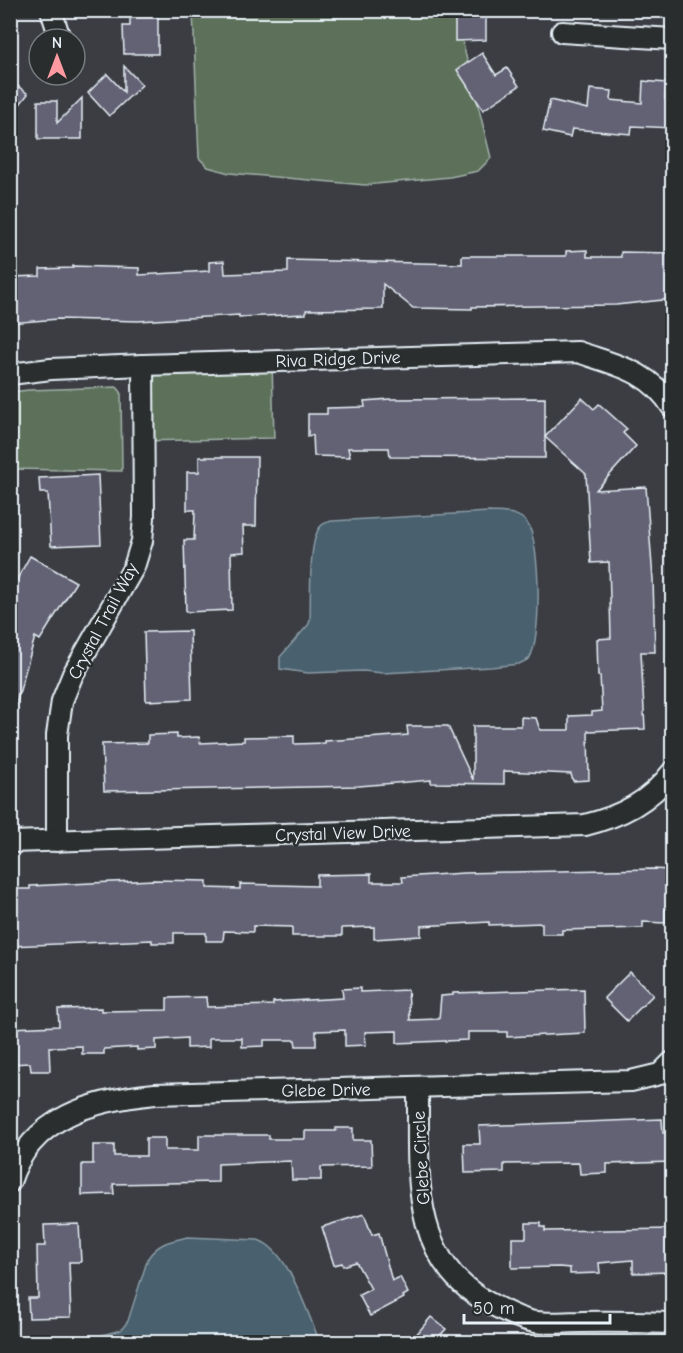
<svg xmlns="http://www.w3.org/2000/svg" width="683" height="1353" font-family="'Comic Neue',sans-serif">
	<rect width="100%" height="100%" fill="#3b3d43"/>
	<filter id="ink" filterUnits="userSpaceOnUse"><feTurbulence type="fractalNoise" baseFrequency=".0167" numOctaves="2"/><feDisplacementMap in="SourceGraphic" scale="12" xChannelSelector="R" yChannelSelector="G"/><feConvolveMatrix kernelMatrix="1 2 1 2 8 2 1 2 1" color-interpolation-filters="sRGB"/></filter>
	<g filter="url(#ink)">
		<g fill="#5d715a" stroke="#a2b1a9" stroke-width="1.5">
			<path d="M 193,11 L 455,11 L 491,158 L 478,171 L 450,177 L 365,185 L 229,173 L 208,167 L 199,158 Z"/>
			<path d="M 272,361 L 274,438 L 143,441 L 143,365 Z"/>
			<path d="M 117,387 L 121,392 L 122,471 L 11,469 L 11,392 L 29,390 Z"/>
		</g>
		<g fill="#4a616e" stroke="#899ba5" stroke-width="1.5">
			<path d="M 489,512 C 503,513 518,511 527,523 C 541,541 542,641 529,659 L 519,664 L 491,667 L 383,673 L 363,671 L 308,673 L 280,669 L 280,657 L 309,624 L 310,619 C 311,598 308,542 320,527 C 323,523 327,522 332,521 Z"/>
			<path d="M 188,1237 L 258,1240 C 289,1250 307,1313 320,1342 L 75,1342 L 121,1330 L 128,1321 L 148,1258 C 158,1243 170,1241 188,1237 Z"/>
		</g>
		<g fill="#646274" stroke="#e8f1f8" stroke-width="1.5">
			<path d="M 455,10 L 486,10 L 486,40 L 455,41 Z"/>
			<path d="M 130,13 L 158,13 L 158,54 L 124,54 L 123,26 L 130,26 Z"/>
			<path d="M 482,53 L 496,75 L 507,68 L 519,86 L 483,110 L 457,70 Z"/>
			<path d="M 124,66 L 142,85 L 109,116 L 88,93 L 107,74 L 124,92 Z"/>
			<path d="M 10,80 L 28,94 L 10,117 Z"/>
			<path d="M 643,81 L 666,83 L 665,99 L 672,100 L 672,128 L 632,126 L 631,134 L 572,129 L 570,137 L 543,131 L 550,100 L 588,109 L 590,89 L 612,91 L 611,100 L 642,103 Z"/>
			<path d="M 82,98 L 82,139 L 38,139 L 38,101 L 57,101 L 57,123 Z"/>
			<path d="M 587,250 L 587,257 L 621,257 L 621,252 L 672,253 L 672,299 L 616,305 L 472,307 L 472,309 L 413,308 L 383,284 L 383,309 L 306,310 L 306,314 L 239,317 L 239,315 L 138,321 L 58,319 L 10,323 L 10,277 L 40,276 L 40,269 L 73,268 L 73,266 L 139,268 L 139,275 L 209,271 L 209,262 L 224,261 L 225,274 L 288,272 L 288,260 L 462,264 L 462,256 L 566,256 L 566,251 Z"/>
			<path d="M 545,398 L 545,458 L 390,457 L 389,448 L 348,448 L 350,457 L 314,456 L 313,435 L 308,436 L 308,414 L 327,414 L 327,408 L 365,407 L 364,401 L 390,399 Z"/>
			<path d="M 582,398 L 594,409 L 599,404 L 627,429 L 623,433 L 636,446 L 596,490 L 646,487 L 653,579 L 655,652 L 641,652 L 645,729 L 588,731 L 589,780 L 573,781 L 571,774 L 504,771 L 504,784 L 431,783 L 431,780 L 359,786 L 104,791 L 102,744 L 148,743 L 148,735 L 177,734 L 177,738 L 199,737 L 200,743 L 244,741 L 244,737 L 294,736 L 294,744 L 325,743 L 325,741 L 408,735 L 407,726 L 448,726 L 473,780 L 473,726 L 521,726 L 521,717 L 536,718 L 540,730 L 569,730 L 569,716 L 592,715 L 592,712 L 602,711 L 600,676 L 598,676 L 597,639 L 611,638 L 609,562 L 591,563 L 586,474 L 545,437 Z"/>
			<path d="M 199,457 L 257,457 L 256,526 L 243,526 L 244,552 L 231,553 L 232,610 L 186,612 L 184,540 L 194,540 L 195,510 L 187,510 L 187,472 L 199,472 Z"/>
			<path d="M 98,475 L 101,544 L 51,546 L 48,493 L 40,493 L 39,478 Z"/>
			<path d="M 30,556 L 76,582 L 40,640 L 35,637 L 15,708 L 10,707 L 10,592 Z"/>
			<path d="M 190,631 L 192,699 L 146,701 L 144,632 Z"/>
			<path d="M 652,869 L 672,870 L 672,910 L 665,910 L 665,923 L 643,922 L 643,928 L 562,930 L 562,934 L 542,934 L 542,923 L 489,925 L 489,922 L 421,926 L 421,936 L 374,939 L 374,927 L 342,928 L 342,936 L 292,936 L 292,927 L 253,926 L 253,932 L 224,931 L 223,941 L 206,941 L 206,933 L 174,933 L 174,943 L 152,943 L 152,940 L 10,946 L 10,902 L 13,902 L 12,889 L 30,889 L 30,886 L 153,880 L 207,881 L 207,888 L 240,889 L 240,884 L 317,886 L 317,875 L 371,874 L 371,882 L 403,882 L 402,877 L 464,873 Z"/>
			<path d="M 630,972 L 653,995 L 627,1021 L 604,998 Z"/>
			<path d="M 360,988 L 360,992 L 408,990 L 410,1020 L 439,1019 L 441,996 L 453,995 L 453,993 L 584,989 L 585,1033 L 507,1037 L 507,1032 L 468,1032 L 468,1040 L 397,1043 L 397,1031 L 365,1032 L 366,1045 L 345,1046 L 345,1030 L 316,1031 L 316,1046 L 296,1046 L 295,1040 L 264,1040 L 264,1046 L 242,1047 L 242,1038 L 209,1038 L 209,1047 L 187,1048 L 187,1038 L 156,1040 L 156,1049 L 137,1050 L 137,1047 L 104,1049 L 104,1054 L 82,1054 L 82,1046 L 49,1047 L 50,1071 L 31,1071 L 30,1063 L 10,1064 L 10,1028 L 59,1026 L 58,1009 L 101,1008 L 101,1011 L 167,1010 L 167,998 L 206,997 L 207,1007 L 273,1005 L 273,1002 L 343,998 L 342,989 Z"/>
			<path d="M 662,1119 L 663,1133 L 672,1133 L 672,1162 L 607,1164 L 607,1173 L 580,1174 L 579,1163 L 504,1164 L 504,1172 L 465,1173 L 464,1144 L 480,1144 L 479,1126 Z"/>
			<path d="M 336,1128 L 353,1128 L 353,1140 L 371,1140 L 372,1166 L 321,1167 L 321,1180 L 292,1180 L 291,1161 L 218,1164 L 218,1182 L 113,1184 L 114,1194 L 82,1195 L 82,1164 L 93,1164 L 93,1145 L 114,1145 L 114,1156 L 146,1156 L 146,1138 L 165,1138 L 165,1150 L 199,1150 L 199,1135 L 269,1135 L 269,1139 L 305,1139 L 305,1131 L 336,1131 Z"/>
			<path d="M 364,1214 L 372,1235 L 379,1233 L 392,1281 L 400,1277 L 408,1293 L 403,1296 L 404,1298 L 370,1316 L 359,1295 L 371,1289 L 356,1262 L 343,1266 L 342,1263 L 334,1265 L 322,1227 Z"/>
			<path d="M 526,1223 L 541,1223 L 541,1227 L 545,1227 L 545,1231 L 672,1229 L 672,1272 L 633,1273 L 633,1260 L 599,1263 L 600,1273 L 570,1274 L 570,1268 L 559,1267 L 512,1268 L 512,1238 L 526,1238 Z"/>
			<path d="M 79,1224 L 81,1262 L 69,1262 L 71,1317 L 29,1318 L 28,1298 L 38,1298 L 37,1246 L 45,1246 L 44,1225 Z"/>
			<path d="M 431,1317 L 446,1329 L 434,1342 L 410,1342 Z"/>
		</g>
		<g fill="none" stroke-linecap="round" stroke-linejoin="round">
			<g stroke="#e8f1f8" stroke-width="24">
				<g id="minor">
					<path d="M 51,10 L 59,35"/>
					<path d="M 562,32 L 672,39"/>
					<path d="M 10,374 L 51,369 L 143,365 L 578,352 C 615,365 649,370 672,407"/>
					<path d="M 57,841 L 57,735 L 62,701 L 73,674 L 134,567 L 142,541 L 144,517 L 143,365"/>
					<path d="M 10,842 L 585,825 C 621,816 649,802 672,772"/>
					<path d="M 418,1087 C 419,1167 407,1259 489,1303 C 503,1310 520,1320 536,1322 C 550,1324 566,1322 581,1322 C 612,1321 642,1322 672,1323"/>
					<path d="M 10,1182 C 31,1116 94,1100 155,1094 L 631,1081 L 660,1074 L 672,1062"/>
				</g>
			</g>
			<use href="#minor" stroke="#2a2d2e" stroke-width="20"/>
		</g>
	</g>
	<g text-anchor="middle" stroke-width="5" stroke-linejoin="round" paint-order="stroke">
		<g font-size="18" fill="#e8f1f8" stroke="#2a2d2e">
			<text transform="translate(338 359) rotate(-2)" y="6">Riva Ridge Drive</text>
			<text transform="translate(103 621) rotate(-62)" y="6">Crystal Trail Way</text>
			<text transform="translate(343 833) rotate(-2)" y="6">Crystal View Drive</text>
			<text transform="translate(326 1090) rotate(-1)" y="6">Glebe Drive</text>
			<text transform="translate(421 1158) rotate(-93)" y="6">Glebe Circle</text>
		</g>
	</g>
	<rect width="683" height="1353" fill="none" stroke="#2a2d2e" stroke-width="36"/>
	<rect x="18" y="18" width="647" height="1317" fill="none" stroke="#e8f1f8" stroke-width="2" filter="url(#ink)"/>
	<g transform="translate(57 57)"><circle r="28" fill="#2a2d2e" stroke="#767b7f" stroke-width="1.5"/>
	<path d="M0-4.5L10 22L0 15L-10 22Z" fill="#ff9aa2"/>
	<text y="-9" font-size="16" font-weight="bold" text-anchor="middle" fill="#e8f1f8">N</text>
	</g>
	<path d="M464 1314v9h146v-9" fill="none" stroke="#e8f1f8" stroke-width="3"/>
	<text x="473" y="1314" font-size="18" fill="#e8f1f8" stroke="#2a2d2e" stroke-width="4.5" paint-order="stroke">50 m</text>
</svg>
